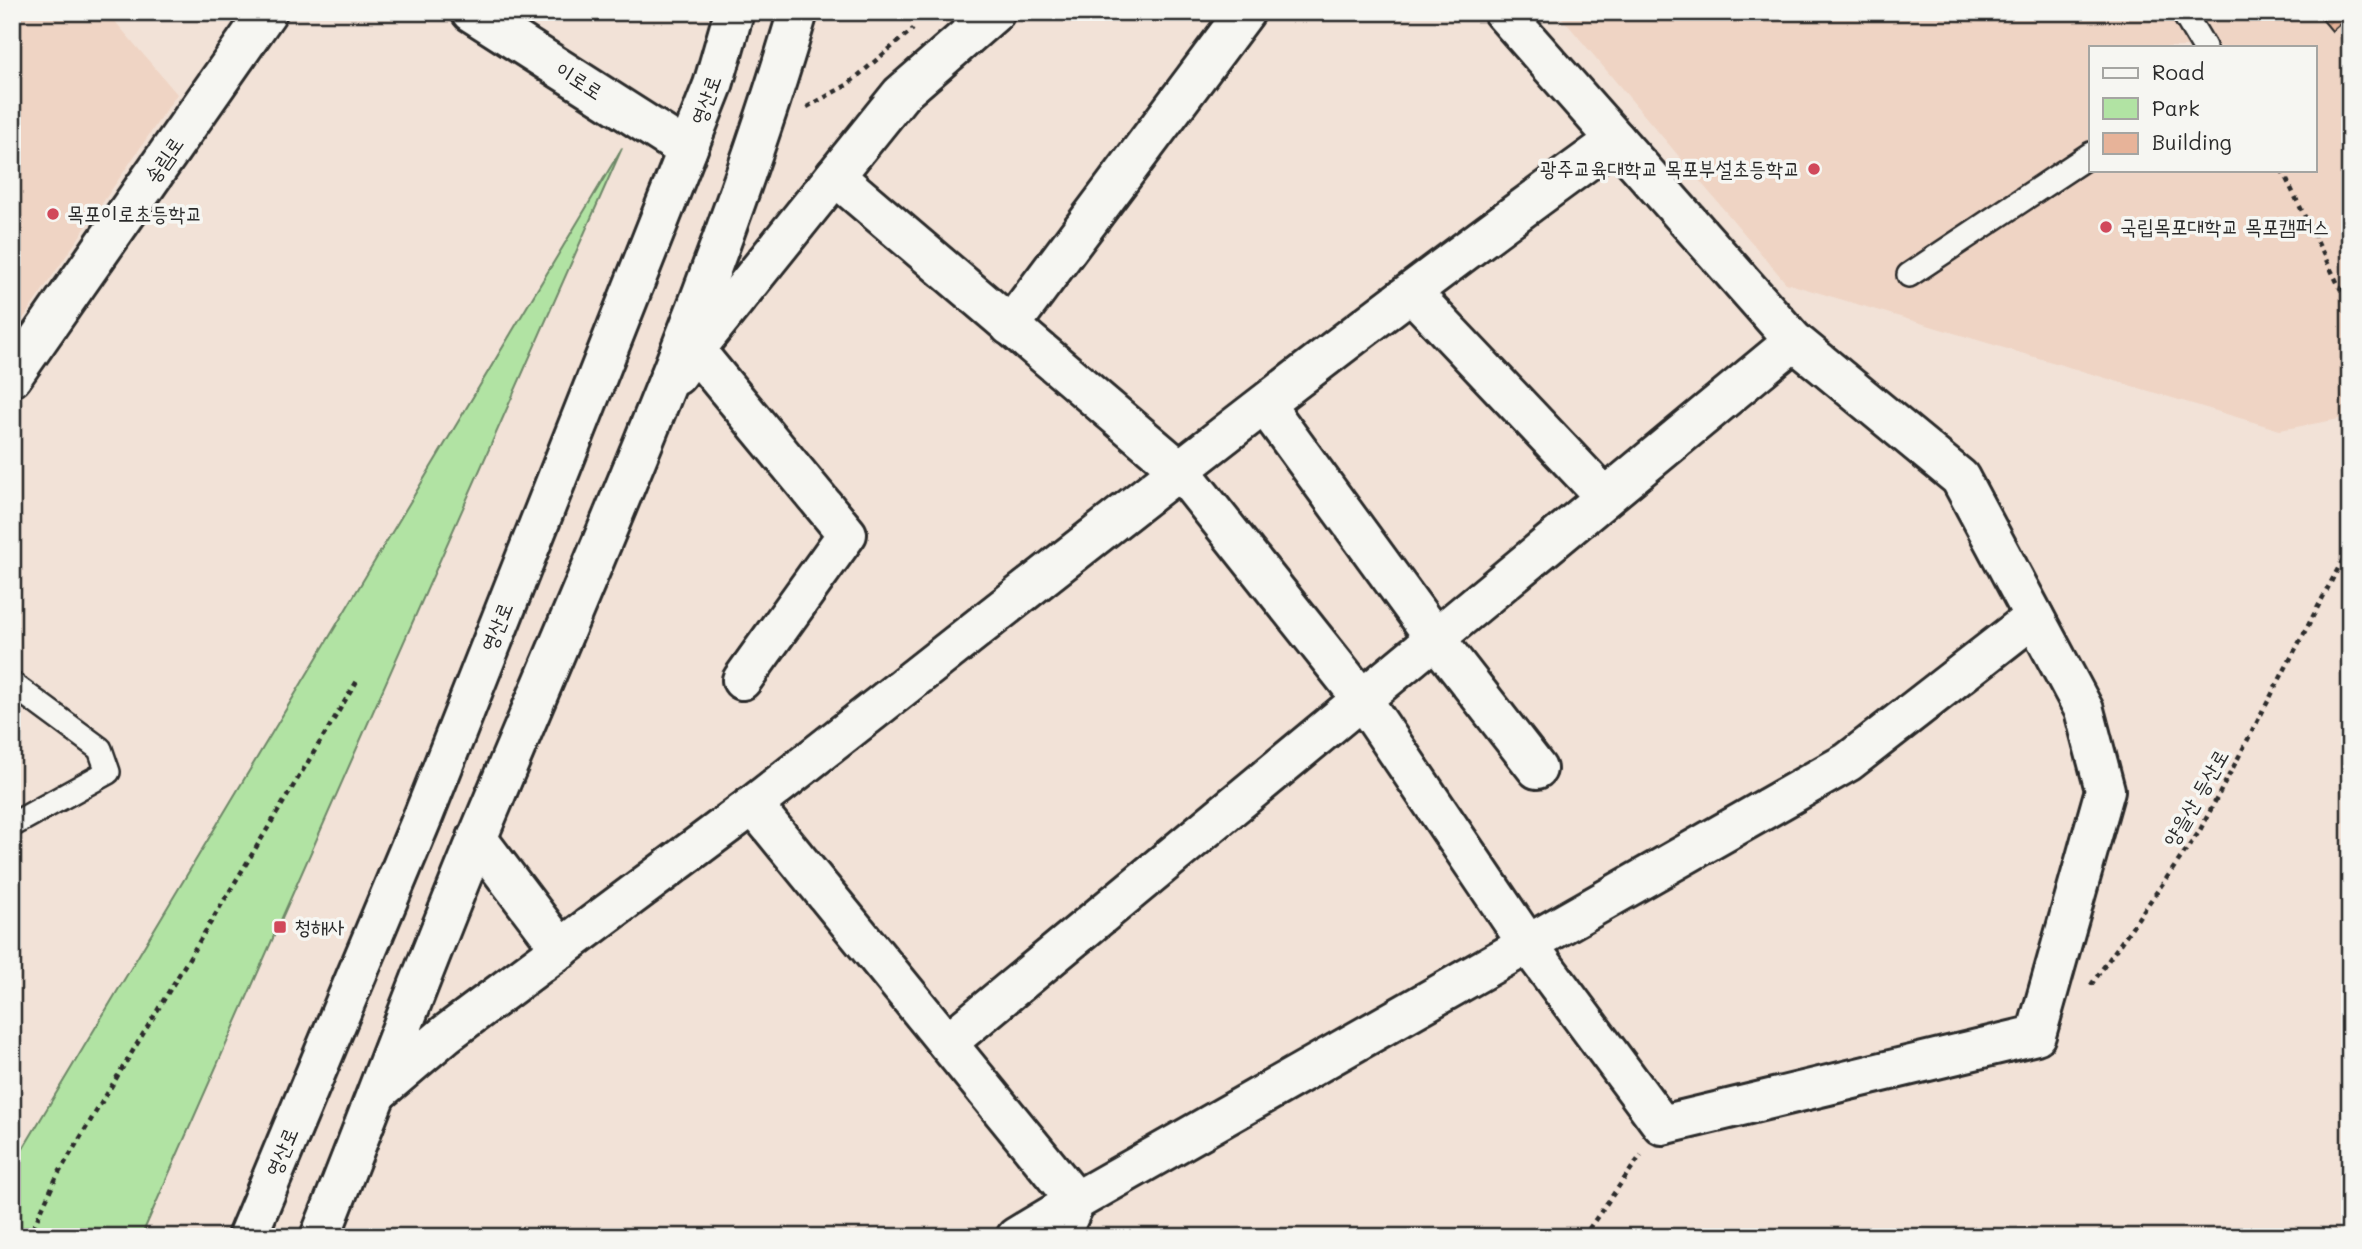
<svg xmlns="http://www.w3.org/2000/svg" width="2362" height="1249" font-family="Mali,'Poor Story',sans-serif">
	<defs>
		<pattern id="building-hatch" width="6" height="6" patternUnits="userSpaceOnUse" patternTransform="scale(1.75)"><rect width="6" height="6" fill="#e7b399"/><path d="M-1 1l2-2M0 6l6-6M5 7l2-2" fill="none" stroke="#c69a84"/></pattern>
	</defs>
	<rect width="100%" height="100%" fill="#f2e2d7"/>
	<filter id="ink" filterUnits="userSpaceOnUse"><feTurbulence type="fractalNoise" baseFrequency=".0143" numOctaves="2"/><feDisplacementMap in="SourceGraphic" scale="14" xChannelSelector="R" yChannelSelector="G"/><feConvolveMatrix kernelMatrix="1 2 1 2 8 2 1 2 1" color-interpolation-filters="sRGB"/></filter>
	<g filter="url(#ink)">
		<g fill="#efd4c4" fill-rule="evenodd">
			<path d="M 12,12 L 107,12 L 177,94 L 12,335 Z"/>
			<path d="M 1557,12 L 2350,12 L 2350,417 L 2280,430 L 1786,283 ZM 2091,47 L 2315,47 L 2315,170 L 2091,170 Z"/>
		</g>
		<path fill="#b1e3a3" stroke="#6e8767" stroke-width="2" d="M 622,148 L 141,1237 L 12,1237 L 12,1167 Z"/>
		<path fill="url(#building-hatch)" stroke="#2b2b2b" stroke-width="2" d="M 2316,12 L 2350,12 L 2350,15 L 2332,31 Z"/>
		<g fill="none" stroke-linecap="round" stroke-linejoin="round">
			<g stroke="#2b2b2b" stroke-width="28">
				<g id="service">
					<path d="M 2183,12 L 2204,47"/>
					<path d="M 1909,275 L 2091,154"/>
					<path d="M 12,684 L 100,749 L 108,772 L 12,825"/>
				</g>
			</g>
			<g stroke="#2b2b2b" stroke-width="44">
				<g id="minor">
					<path d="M 471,12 L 687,150"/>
					<path d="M 835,176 L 1180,470 L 1362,699 L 1527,943 L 1662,1125 L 2036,1035 L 2105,790 L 2084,710 L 1960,478 L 1794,341 L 1503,12"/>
					<path d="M 1412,293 L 1605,497"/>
					<path d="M 1010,326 L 1245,12"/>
					<path d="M 695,350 L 847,534 L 742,680"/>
					<path d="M 677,375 L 695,350 L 901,94 L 995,12"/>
					<path d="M 12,377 L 267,12"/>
					<path d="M 1265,405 L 1435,638 L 1537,769"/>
					<path d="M 753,805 C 1039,581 1322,353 1616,140"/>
					<path d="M 477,838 L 561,949"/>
					<path d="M 947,1043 L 1794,341"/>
					<path d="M 378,1092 L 446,1034 L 753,805 L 1076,1201 L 1016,1237"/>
					<path d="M 1059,1237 L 1076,1201 L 1848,762 L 2034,617"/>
				</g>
			</g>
			<g stroke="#2b2b2b" stroke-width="44">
				<g id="tertiary">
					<path d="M 247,1237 L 424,814 L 713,85 L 734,12"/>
					<path d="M 320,1237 C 378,1092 432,945 493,801 C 602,541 718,282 798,12"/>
				</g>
			</g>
			<g stroke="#2b2b2b" stroke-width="4.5" stroke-dasharray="5 5" stroke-linecap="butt">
				<path d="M 807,107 L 847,85 L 913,29"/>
				<path d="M 2282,170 L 2341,290 L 2350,295"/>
				<path d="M 2091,985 L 2199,832 L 2350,546"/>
				<path d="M 29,1237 L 57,1176 L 357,681"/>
				<path d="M 1583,1237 L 1641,1155"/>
			</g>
			<use href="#service" stroke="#f6f6f2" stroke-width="23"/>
			<use href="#minor" stroke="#f6f6f2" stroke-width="38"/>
			<use href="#tertiary" stroke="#f6f6f2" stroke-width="38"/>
		</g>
	</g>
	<g fill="#d1495b" stroke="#f6f6f2" stroke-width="2.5">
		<circle cx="1814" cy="169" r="7"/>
		<circle cx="53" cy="214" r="7"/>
		<circle cx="2106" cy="227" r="7"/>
		<rect x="273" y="920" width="14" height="14" rx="3.5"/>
	</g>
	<g text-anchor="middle" stroke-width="7" stroke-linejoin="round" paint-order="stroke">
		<g font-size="21" fill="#2b2b2b" stroke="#f6f6f2">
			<text transform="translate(579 81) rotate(32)" y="7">이로로</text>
			<text transform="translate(706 100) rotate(-70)" y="7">영산로</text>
			<text transform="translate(164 160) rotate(-55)" y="7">송림로</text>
			<text transform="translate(497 627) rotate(-68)" y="7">영산로</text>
			<text transform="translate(2196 798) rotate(-60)" y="7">양을산 등산로</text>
			<text transform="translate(282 1152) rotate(-67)" y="7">영산로</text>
		</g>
		<g font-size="21" fill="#2b2b2b" stroke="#f6f6f2" text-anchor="start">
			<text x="1800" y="176" text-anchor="end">광주교육대학교 목포부설초등학교</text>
			<text x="67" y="221">목포이로초등학교</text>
			<text x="2120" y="234">국립목포대학교 목포캠퍼스</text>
			<text x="294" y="934">청해사</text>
		</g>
	</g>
	<rect width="2362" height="1249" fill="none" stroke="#f6f6f2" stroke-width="42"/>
	<rect x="21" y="21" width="2320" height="1207" fill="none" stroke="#2b2b2b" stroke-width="2.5" filter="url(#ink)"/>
	<rect x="2089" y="46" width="228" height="126" fill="#f6f6f2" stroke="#a5a5a2" stroke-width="2"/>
	<rect x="2103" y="68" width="35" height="10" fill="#f6f6f2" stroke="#a5a5a2" stroke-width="2"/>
	<text x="2152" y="80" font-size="21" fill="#2b2b2b">Road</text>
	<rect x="2103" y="98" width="35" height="21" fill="#b1e3a3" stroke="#a5a5a2" stroke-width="2"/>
	<text x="2152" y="116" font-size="21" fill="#2b2b2b">Park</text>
	<rect x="2103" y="133" width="35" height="21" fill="#e7b399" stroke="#a5a5a2" stroke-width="2"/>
	<text x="2152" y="150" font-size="21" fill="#2b2b2b">Building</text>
</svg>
